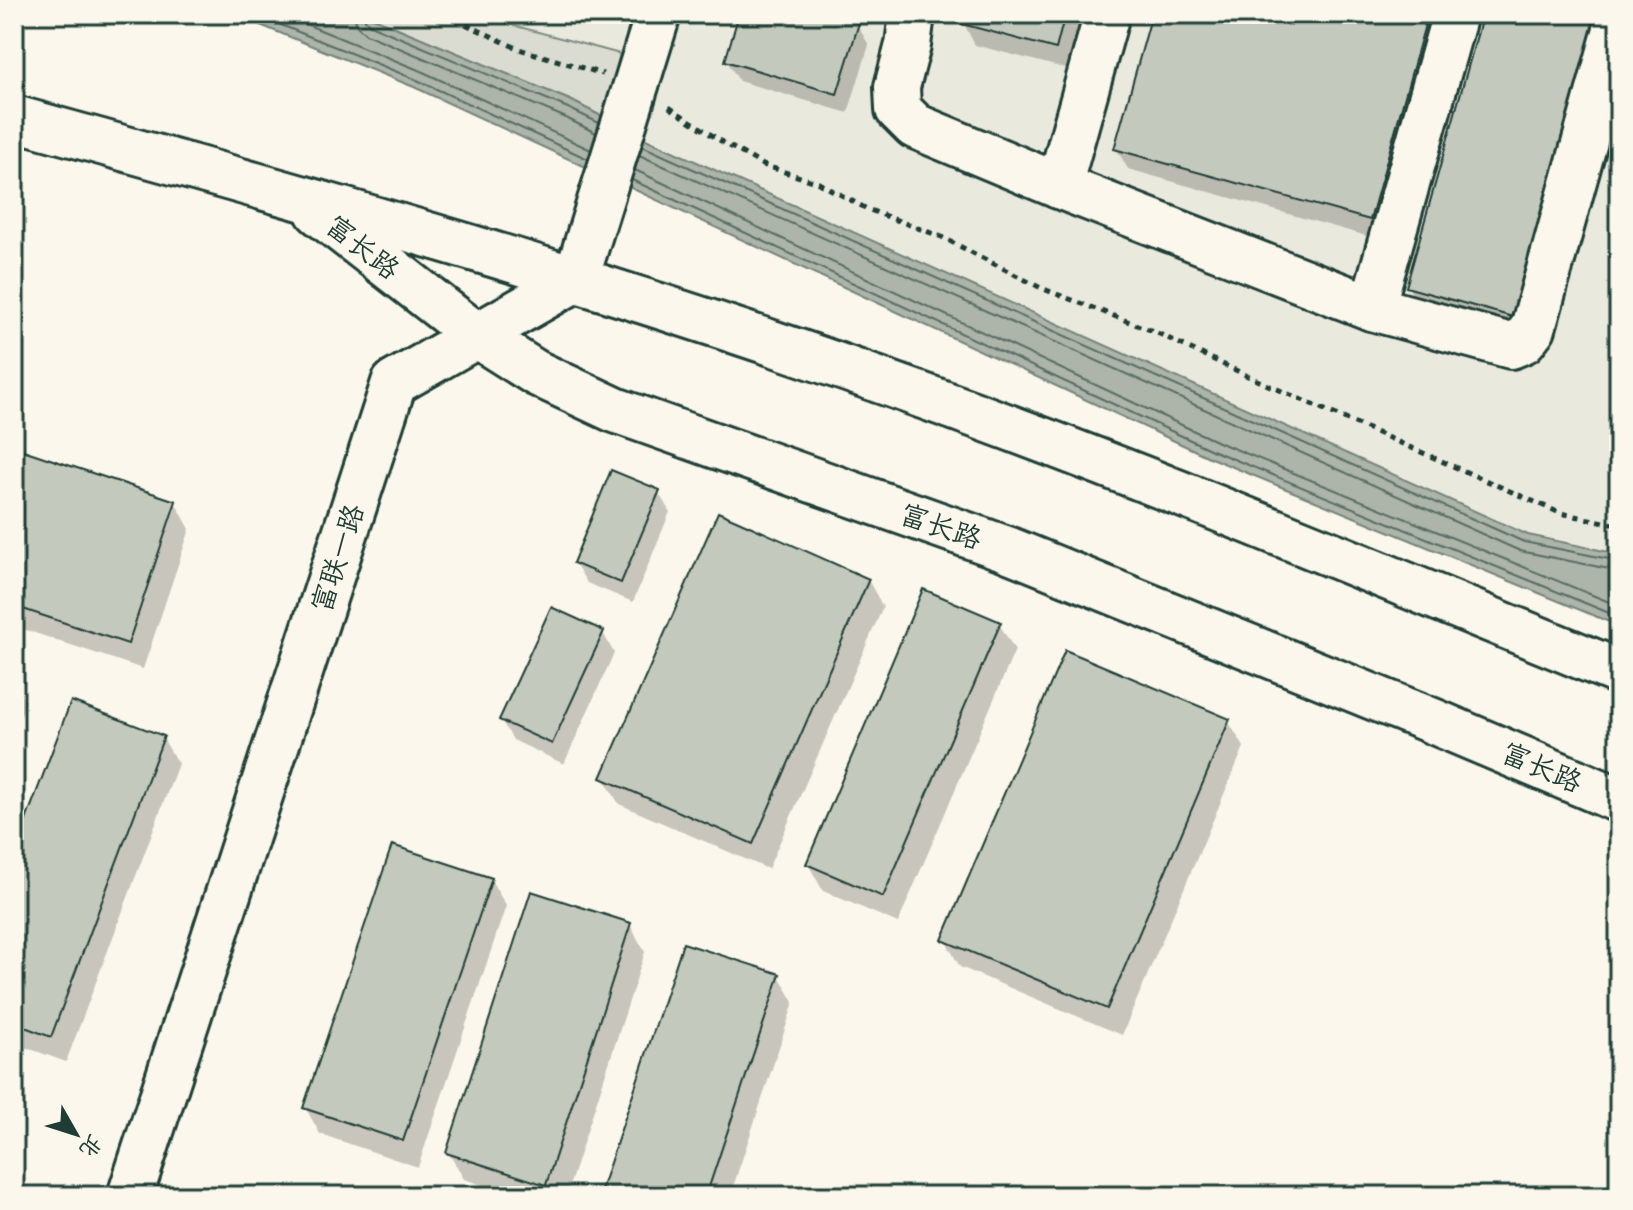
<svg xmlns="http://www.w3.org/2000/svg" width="1633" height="1210" font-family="Itim,'LXGW WenKai TC',sans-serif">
	<rect width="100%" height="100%" fill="#fbf7ec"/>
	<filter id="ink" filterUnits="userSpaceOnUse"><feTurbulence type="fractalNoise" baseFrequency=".0125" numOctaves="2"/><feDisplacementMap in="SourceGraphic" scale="16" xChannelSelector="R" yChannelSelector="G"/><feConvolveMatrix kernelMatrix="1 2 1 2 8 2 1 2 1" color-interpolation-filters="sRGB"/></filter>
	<g filter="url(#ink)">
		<path fill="#eae9de" d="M 364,14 L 1619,14 L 1619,554 L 1528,535 L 648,140 L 572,101 Z"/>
		<path fill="#dbdcd1" stroke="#7d8c82" stroke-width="2" d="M 364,14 L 471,14 L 620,54 L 603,117 L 572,101 Z"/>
		<path fill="#adb4aa" stroke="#74847b" stroke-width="2" d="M 233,14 L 364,14 L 572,101 L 648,140 L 1528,535 L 1619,554 L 1619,626 L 1211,458 L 414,87 Z"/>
		<g fill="#0003">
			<path d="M 741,14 L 822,14 L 857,25 L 869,45 L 848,113 L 739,81 L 727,61 Z"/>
			<path d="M 966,14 L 1082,14 L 1067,69 L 975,45 L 964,24 Z"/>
			<path d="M 1154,14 L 1445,14 L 1381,240 L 1128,169 L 1116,148 Z"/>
			<path d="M 1485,14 L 1531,339 L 1420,307 L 1408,287 Z"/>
			<path d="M 14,449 L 175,502 L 190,529 L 143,669 L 14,626 Z"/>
			<path d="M 658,492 L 670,512 L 633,602 L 587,583 L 575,563 Z"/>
			<path d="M 868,580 L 883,607 L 768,869 L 619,804 L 603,777 Z"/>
			<path d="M 999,624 L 1015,650 L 898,923 L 823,891 L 808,864 Z"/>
			<path d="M 603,633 L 614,653 L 564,764 L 513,740 L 501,720 Z"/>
			<path d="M 14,681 L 26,702 L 14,736 Z"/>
			<path d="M 1228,721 L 1244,747 L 1122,1035 L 960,967 L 945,940 Z"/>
			<path d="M 163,738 L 178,764 L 66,1062 L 14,1043 L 14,858 Z"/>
			<path d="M 491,880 L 506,906 L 418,1167 L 320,1134 L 305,1107 Z"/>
			<path d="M 630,925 L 645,952 L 566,1196 L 516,1196 L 464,1179 L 448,1152 Z"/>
			<path d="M 779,976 L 794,1002 L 730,1196 L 601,1196 Z"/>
		</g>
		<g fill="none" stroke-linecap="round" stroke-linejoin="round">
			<g stroke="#586d63" stroke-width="2">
				<path d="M 254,14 L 417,80 L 588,159"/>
				<path d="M 281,14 L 421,71 L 591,150"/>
				<path d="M 354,14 L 357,26 L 366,34 L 564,117 L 596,133"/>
				<path d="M 364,14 L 365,20 L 370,25 L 568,108 L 599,123"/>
				<path d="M 642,146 L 1524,542 L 1619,561"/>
				<path d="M 639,155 L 1520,551 L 1619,571"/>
				<path d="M 635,170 L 1218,442 L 1619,606"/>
				<path d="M 632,180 L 1214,451 L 1619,617"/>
			</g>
		</g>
		<g fill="#c4c9be" stroke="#1f3d34" stroke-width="2">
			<path d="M 739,14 L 828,14 L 859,23 L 837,94 L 725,61 Z"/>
			<path d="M 964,14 L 1065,14 L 1056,49 L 962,24 Z"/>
			<path d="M 1152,14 L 1428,14 L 1370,220 L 1114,149 Z"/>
			<path d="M 1483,14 L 1607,14 L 1520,319 L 1406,287 Z"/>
			<path d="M 14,447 L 176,501 L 128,644 L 14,606 Z"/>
			<path d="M 611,470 L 660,490 L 621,583 L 573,563 Z"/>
			<path d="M 718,512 L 869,579 L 753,844 L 601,778 Z"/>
			<path d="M 923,589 L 1001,622 L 883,897 L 806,864 Z"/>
			<path d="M 551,607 L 604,631 L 552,744 L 499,720 Z"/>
			<path d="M 1065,650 L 1230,719 L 1107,1009 L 942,940 Z"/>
			<path d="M 71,701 L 164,736 L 51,1037 L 14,1023 L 14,852 Z"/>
			<path d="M 392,845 L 492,878 L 403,1141 L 303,1108 Z"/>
			<path d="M 531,891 L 631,923 L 546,1185 L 446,1153 Z"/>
			<path d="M 683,943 L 780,974 L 706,1196 L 599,1196 Z"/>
		</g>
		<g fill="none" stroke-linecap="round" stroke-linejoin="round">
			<g stroke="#1f3d34" stroke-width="50">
				<g id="minor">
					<path d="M 912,14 L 908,45 L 897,87 L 898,109 L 915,126 L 1059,186 L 1372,308 L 1511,346 L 1523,341 L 1533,328 L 1619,19"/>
					<path d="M 1059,186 L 1107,14"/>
					<path d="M 1372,308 L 1455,14"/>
					<path d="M 130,1196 L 394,383 L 576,279 L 658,14"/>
				</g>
			</g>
			<g stroke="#1f3d34" stroke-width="50">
				<g id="major">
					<path d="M 14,118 C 324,203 634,290 937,401 C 1167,484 1392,580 1619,672"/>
					<path d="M 318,212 L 476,335 L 536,373 L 615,410 L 1007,549 L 1435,722 L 1619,800"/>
				</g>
			</g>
			<g stroke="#1f3d34" stroke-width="5" stroke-dasharray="6 6" stroke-linecap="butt">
				<path d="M 444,14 L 519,49 L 603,74"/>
				<path d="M 669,107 L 724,143 L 763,165 L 819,183 L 867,209 L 942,237 L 1041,288 L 1153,331 L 1252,378 L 1560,513 L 1619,525"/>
			</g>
			<use href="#minor" stroke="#fbf7ec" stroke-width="44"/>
			<use href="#major" stroke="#fbf7ec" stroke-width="44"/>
		</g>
	</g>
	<g text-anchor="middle" stroke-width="6" stroke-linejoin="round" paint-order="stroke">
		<g font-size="28" fill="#1f3d34" stroke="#fbf7ec">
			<text transform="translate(363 247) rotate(38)" y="10">富长路</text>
			<text transform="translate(941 526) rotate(19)" y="10">富长路</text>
			<text transform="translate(337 558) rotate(-72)" y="10">富联一路</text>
			<text transform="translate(1542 767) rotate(23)" y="10">富长路</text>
		</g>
	</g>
	<rect width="1633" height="1210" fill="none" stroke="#fbf7ec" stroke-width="48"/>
	<rect x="24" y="24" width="1585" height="1162" fill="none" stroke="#1f3d34" stroke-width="3" filter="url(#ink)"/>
	<g transform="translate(76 1134) rotate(129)" stroke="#fbf7ec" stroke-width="6" paint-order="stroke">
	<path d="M0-6L14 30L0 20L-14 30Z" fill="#1f3d34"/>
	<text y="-12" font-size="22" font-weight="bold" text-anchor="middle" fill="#1f3d34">北</text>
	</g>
</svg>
